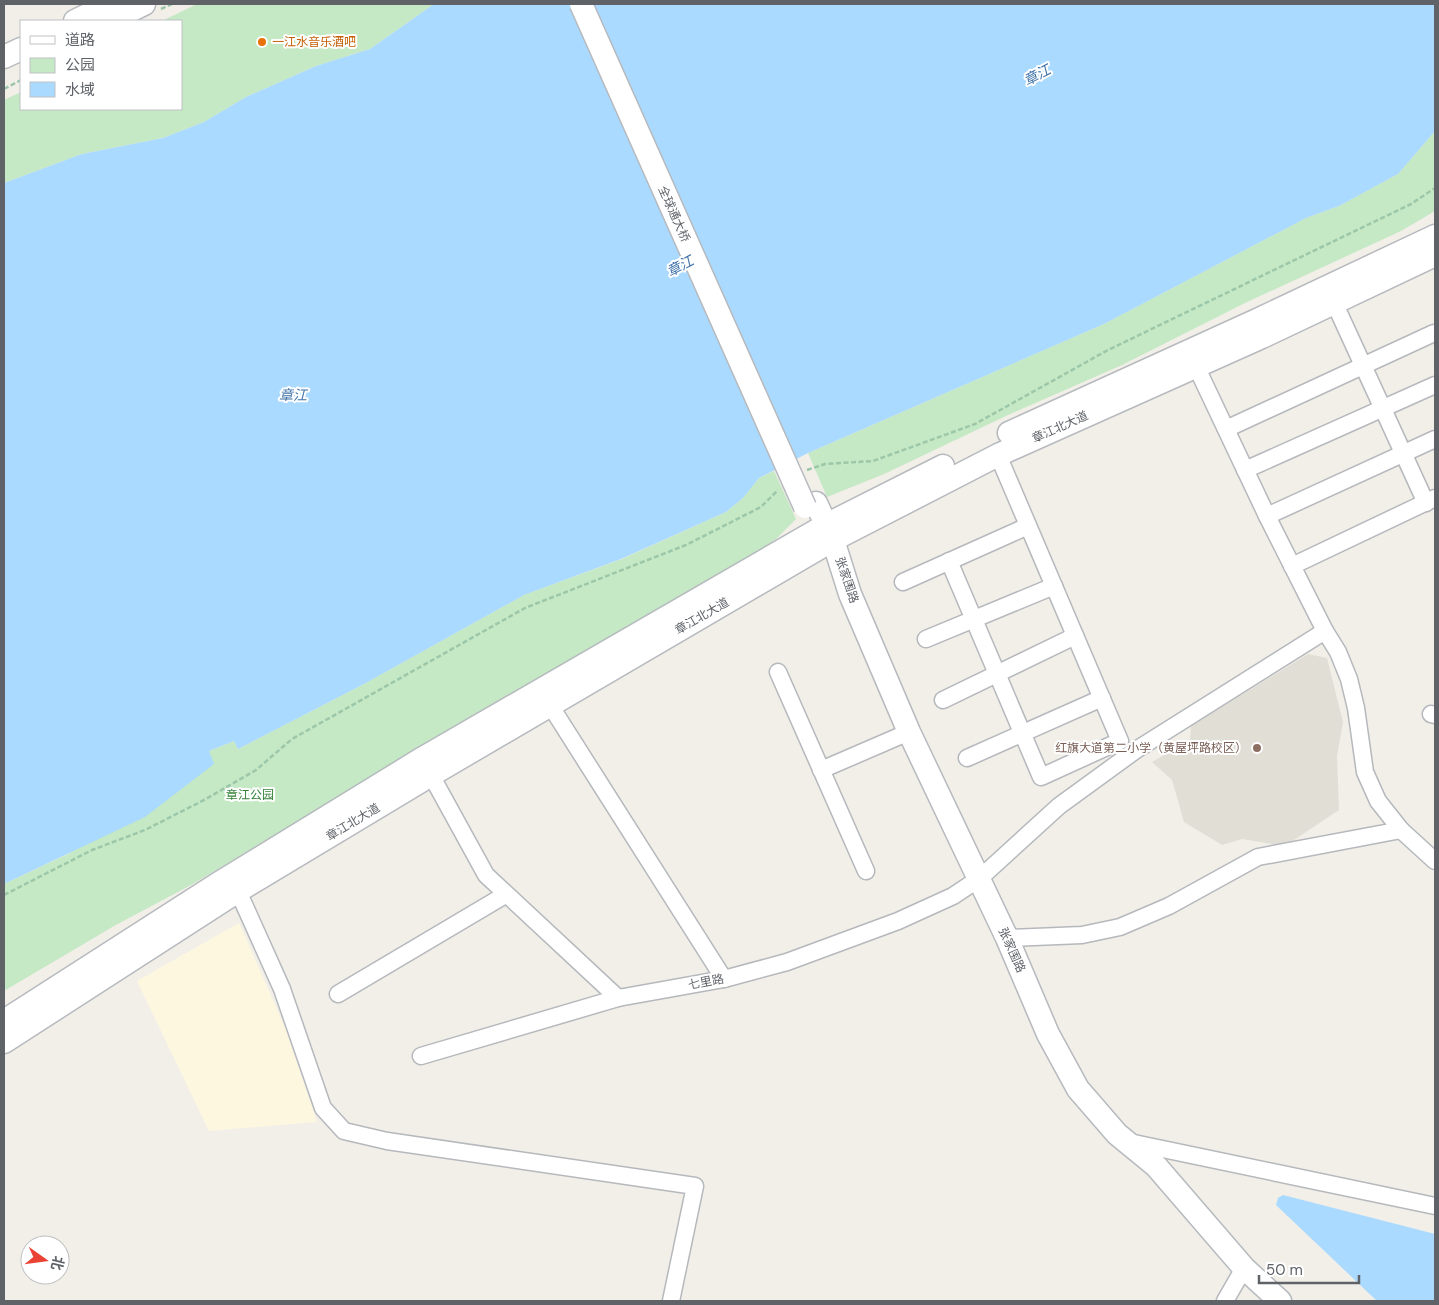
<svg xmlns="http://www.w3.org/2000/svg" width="1439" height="1305" font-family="'DM Sans','Noto Sans SC',sans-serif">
	<rect width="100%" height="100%" fill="#f1efe8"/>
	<path fill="#fef7e0" d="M 239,923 L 286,1030 L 317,1122 L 209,1131 L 137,981 Z"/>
	<path fill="#e1ded6" d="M 1308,654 L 1327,658 L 1343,722 L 1337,756 L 1339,810 L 1285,846 L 1242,839 L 1222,845 L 1184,822 L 1172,780 L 1152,762 L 1190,740 L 1191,726 Z"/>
	<g fill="#c5e8c5">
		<path d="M 197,4 L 434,4 L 370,49 L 316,66 L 246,97 L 204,122 L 163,138 L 82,154 L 4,183 L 4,100 L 21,92 L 21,109 L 181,109 L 181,21 L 162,21 Z"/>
		<path d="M 1435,131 L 1435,211 L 1401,231 L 1247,302 L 1122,365 L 1008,415 L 884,474 L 827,497 L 808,453 L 1104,324 L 1306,218 L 1339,206 L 1398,174 Z"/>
		<path d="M 774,471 L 796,519 L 776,539 L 745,561 L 427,744 L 191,885 L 114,926 L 4,991 L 4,884 L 68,854 L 209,751 L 234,741 L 238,749 L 364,684 L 524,595 L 622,559 L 726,512 L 743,498 L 759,478 Z"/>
	</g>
	<g fill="#aadaff">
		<path d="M 434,4 L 1435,4 L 1435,131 L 1398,174 L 1339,206 L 1306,218 L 1104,324 L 808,453 L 759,478 L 743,498 L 726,512 L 621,559 L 524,595 L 364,684 L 238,749 L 234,741 L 209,751 L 214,764 L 145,817 L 4,884 L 4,183 L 82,154 L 163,138 L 204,122 L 246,97 L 316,66 L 370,49 Z"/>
		<path d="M 1283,1195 L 1435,1234 L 1435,1301 L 1377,1301 L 1276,1205 L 1278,1198 Z"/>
	</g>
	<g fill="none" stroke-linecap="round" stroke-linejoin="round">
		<g stroke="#b5b8bc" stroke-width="19">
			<g id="street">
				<path d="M 1334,302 L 1426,503"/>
				<path d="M 1196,366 L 1267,516 L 1325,631 L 1338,652 L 1349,679 L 1356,708 L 1365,772 L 1378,801 L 1401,830"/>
				<path d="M 1226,429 L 1434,333"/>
				<path d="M 1245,470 L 1435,385"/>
				<path d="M 1267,516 L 1435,439"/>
				<path d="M 949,561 L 1041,777 L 1120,741 L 998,455"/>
				<path d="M 1292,566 L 1435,498"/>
				<path d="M 903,582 L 1028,526"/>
				<path d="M 926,639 L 1054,586"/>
				<path d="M 778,672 L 866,871"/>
				<path d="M 943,700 L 1075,636"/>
				<path d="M 550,705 L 724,979"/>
				<path d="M 1431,714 L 1435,715"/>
				<path d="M 967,758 L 1102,698"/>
				<path d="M 821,770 L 909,732"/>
				<path d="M 431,775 L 486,875 L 618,998"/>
				<path d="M 238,891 L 282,989 L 323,1108 L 344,1131 L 387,1141 L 695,1186 L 671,1301"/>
				<path d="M 1007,938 L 1082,935 L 1120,927 L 1169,906 L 1258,857 L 1401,830 L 1435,861"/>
				<path d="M 338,994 L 505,895"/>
				<path d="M 421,1056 L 618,998 L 724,979 L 787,962 L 898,921 L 953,896 L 980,878 L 1059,806 L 1136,750 L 1325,631"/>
				<path d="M 1129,1142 L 1435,1206"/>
				<path d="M 1225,1301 L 1244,1268"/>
			</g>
		</g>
		<g stroke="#b6babf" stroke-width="25">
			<g id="secondary">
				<path d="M 75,21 L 110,4"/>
				<path d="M 110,21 L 144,4"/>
				<path d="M 4,57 L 21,49"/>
				<path d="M 1009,433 L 1255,321 L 1435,236"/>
				<path d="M 816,503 L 833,540 L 850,594 L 909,732 L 1007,938 L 1048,1034 L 1078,1089 L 1117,1134 L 1156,1166 L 1244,1268 L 1280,1301"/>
				<path d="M 4,1021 L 219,883 L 423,758 L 826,525 L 943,466"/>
				<path d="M 4,1042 L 238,891 L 431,775 L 833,540 L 998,455 L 1262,337 L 1435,255"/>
			</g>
		</g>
		<g stroke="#9cc7a9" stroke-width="2.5" stroke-dasharray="5 2.5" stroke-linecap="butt">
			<path d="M 161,9 L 172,4"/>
			<path d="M 4,89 L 21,80"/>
			<path d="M 807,470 L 825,464 L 873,461 L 975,424 L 1108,350 L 1411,204 L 1435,188"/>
			<path d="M 4,895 L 92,850 L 145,830 L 206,799 L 256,770 L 292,739 L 525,608 L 686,545 L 761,507 L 778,490"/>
		</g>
		<use href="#street" stroke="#fff" stroke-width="16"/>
		<use href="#secondary" stroke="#fff" stroke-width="22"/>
		<g stroke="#b6babf" stroke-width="25" stroke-linecap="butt">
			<path id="secondary-bridge" d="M 581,4 L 805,507"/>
		</g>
		<use href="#secondary-bridge" stroke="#fff" stroke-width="22"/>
	</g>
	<circle fill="#e8710a" stroke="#fff" stroke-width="2" cx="262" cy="42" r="5"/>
	<circle fill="#8d6e63" stroke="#fff" stroke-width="2" cx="1257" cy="748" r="5"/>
	<g text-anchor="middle" stroke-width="4" stroke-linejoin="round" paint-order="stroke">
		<g font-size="12" fill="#c56008" stroke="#fff" text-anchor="start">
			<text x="272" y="46">一江水音乐酒吧</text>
		</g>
		<g font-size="12" fill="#5f6368" stroke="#fff">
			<text transform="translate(674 214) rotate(66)" y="4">全球通大桥</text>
			<text transform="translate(1060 427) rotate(-24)" y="4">章江北大道</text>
			<text transform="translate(847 580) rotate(71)" y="4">张家围路</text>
			<text transform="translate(702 616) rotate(-30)" y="4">章江北大道</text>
			<text transform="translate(353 822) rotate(-31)" y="4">章江北大道</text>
			<text transform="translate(1012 950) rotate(66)" y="4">张家围路</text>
			<text transform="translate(706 982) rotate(-11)" y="4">七里路</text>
		</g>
		<g font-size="12" fill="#785e54" stroke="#fff" text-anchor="end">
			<text x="1247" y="752">红旗大道第二小学（黄屋坪路校区）</text>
		</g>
		<g font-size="12" fill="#348238" stroke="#fff">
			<text x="250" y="799">章江公园</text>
		</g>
		<g font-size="14" font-style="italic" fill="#4174aa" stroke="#fff">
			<text transform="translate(1037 75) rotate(-28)" y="5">章江</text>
			<text transform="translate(680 266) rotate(-28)" y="5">章江</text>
			<text x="293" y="400">章江</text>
		</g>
	</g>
	<rect width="1439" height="1305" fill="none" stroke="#5f6368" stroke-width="10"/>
	<rect x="20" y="20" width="162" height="90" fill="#ffffff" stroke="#bfc1c3"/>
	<rect x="30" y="36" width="25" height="8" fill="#ffffff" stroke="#bfc1c3"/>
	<text x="65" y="45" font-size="15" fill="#5f6368">道路</text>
	<rect x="30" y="58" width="25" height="15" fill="#c5e8c5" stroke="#bfc1c3"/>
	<text x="65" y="70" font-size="15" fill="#5f6368">公园</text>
	<rect x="30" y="82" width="25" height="15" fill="#aadaff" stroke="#bfc1c3"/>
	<text x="65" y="95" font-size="15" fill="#5f6368">水域</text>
	<g transform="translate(45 1260) rotate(104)"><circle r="24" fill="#ffffff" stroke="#bfc1c3"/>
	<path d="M0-4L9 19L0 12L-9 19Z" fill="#ea4335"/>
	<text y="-8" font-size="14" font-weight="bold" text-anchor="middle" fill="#5f6368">北</text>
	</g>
	<path d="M1259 1275v8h100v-8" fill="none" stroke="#5f6368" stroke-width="2.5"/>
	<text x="1266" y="1275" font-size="15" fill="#5f6368" stroke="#ffffff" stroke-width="4" paint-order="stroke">50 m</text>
</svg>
